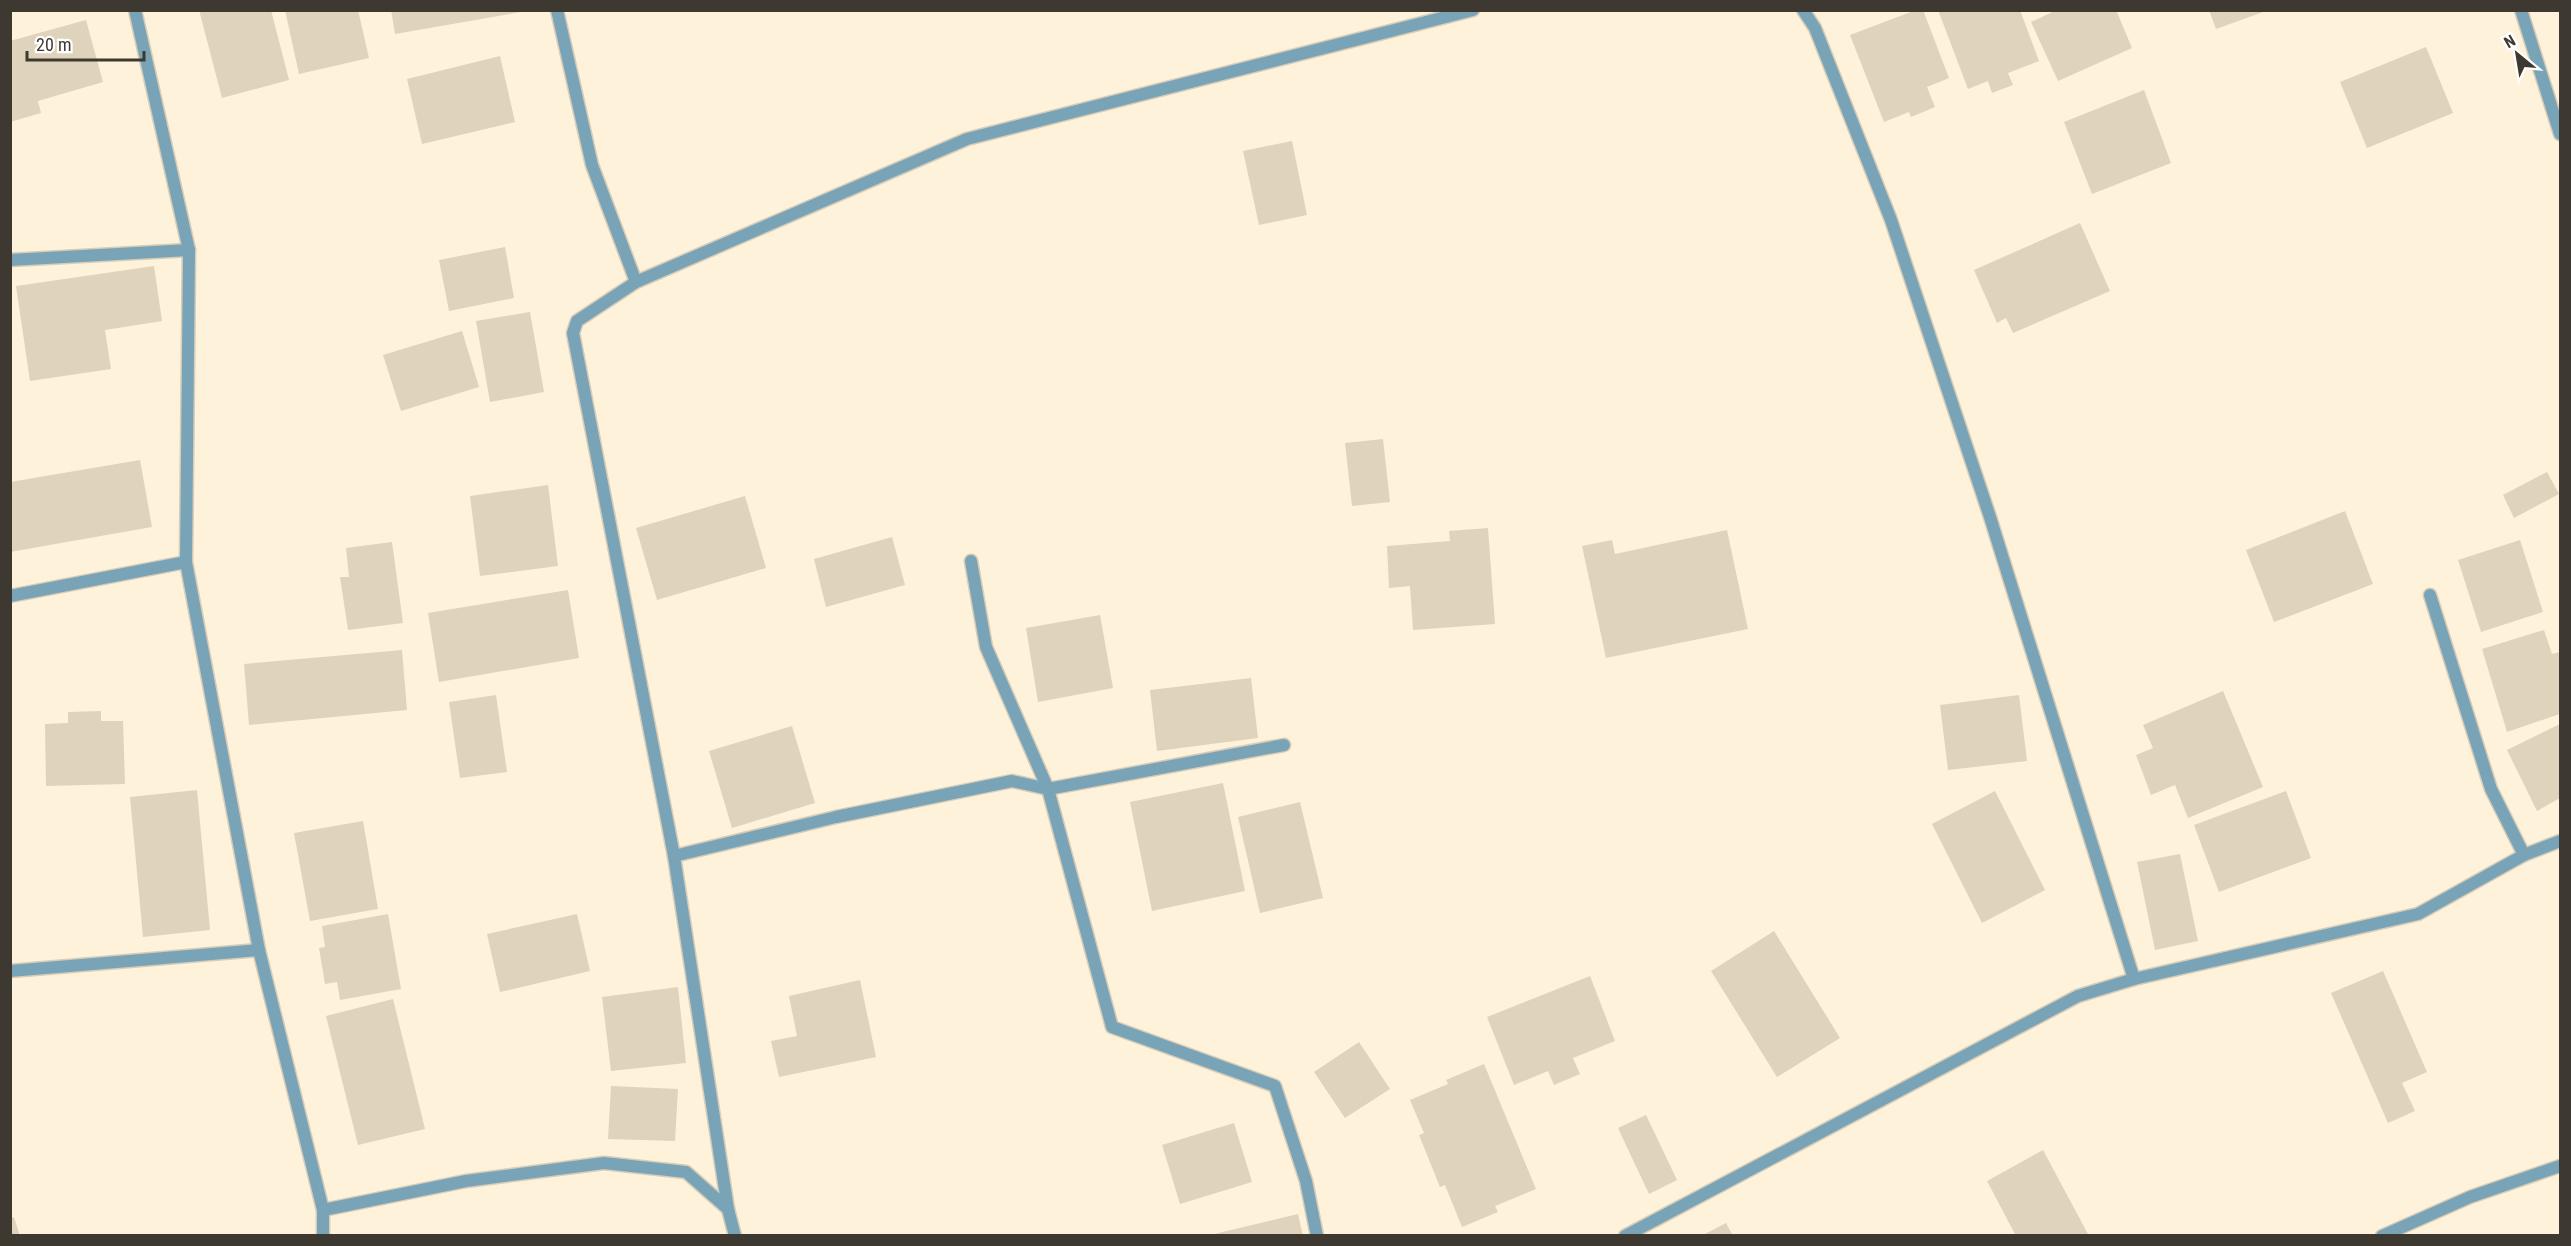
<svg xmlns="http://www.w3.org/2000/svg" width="2571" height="1246" font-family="'Roboto Condensed',sans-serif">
	<rect width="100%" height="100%" fill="#fff2da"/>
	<g fill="#dfd3bb">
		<path d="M 199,10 L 271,10 L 289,80 L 222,98 Z"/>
		<path d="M 285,10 L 358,10 L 369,58 L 299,74 Z"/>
		<path d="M 391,10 L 520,10 L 521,12 L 395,34 Z"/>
		<path d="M 1916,10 L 1923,10 L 1949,78 L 1927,87 L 1935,107 L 1911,117 L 1909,112 L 1884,122 L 1850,35 Z"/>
		<path d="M 1938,10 L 2020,10 L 2039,61 L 2008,73 L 2013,85 L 1992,93 L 1988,81 L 1968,89 Z"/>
		<path d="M 2057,10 L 2116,10 L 2132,48 L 2058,81 L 2031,22 Z"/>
		<path d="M 2209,10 L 2266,10 L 2266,11 L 2216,29 Z"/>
		<path d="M 86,20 L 103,82 L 38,101 L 41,113 L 10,122 L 10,41 Z"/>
		<path d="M 2426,47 L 2453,113 L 2367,148 L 2340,82 Z"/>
		<path d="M 500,56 L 515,122 L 422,144 L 407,79 Z"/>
		<path d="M 2144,90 L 2171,163 L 2092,194 L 2064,122 Z"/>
		<path d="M 1292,141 L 1307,215 L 1259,225 L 1243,151 Z"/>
		<path d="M 2080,223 L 2110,291 L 2013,333 L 2006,318 L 1997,323 L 1974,270 Z"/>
		<path d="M 505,247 L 514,298 L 449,311 L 439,260 Z"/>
		<path d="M 154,266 L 162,321 L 105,330 L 111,369 L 30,381 L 16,286 Z"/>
		<path d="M 530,312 L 544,392 L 490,402 L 476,321 Z"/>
		<path d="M 462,331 L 479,387 L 401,411 L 383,355 Z"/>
		<path d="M 1383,439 L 1390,502 L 1352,506 L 1345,443 Z"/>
		<path d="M 140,460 L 152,527 L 10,552 L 10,482 Z"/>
		<path d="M 2547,472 L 2559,494 L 2514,518 L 2503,495 Z"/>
		<path d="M 548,485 L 558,566 L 480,576 L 470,496 Z"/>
		<path d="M 745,496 L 766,568 L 657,600 L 636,528 Z"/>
		<path d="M 2345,511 L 2373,584 L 2274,622 L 2246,550 Z"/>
		<path d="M 1488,528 L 1495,624 L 1413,630 L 1410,586 L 1389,588 L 1387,546 L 1450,541 L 1449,531 Z"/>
		<path d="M 1727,530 L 1748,629 L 1606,658 L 1582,546 L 1612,540 L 1615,554 Z"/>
		<path d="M 892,537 L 905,585 L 826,607 L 814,559 Z"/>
		<path d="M 2520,540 L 2543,612 L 2481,632 L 2458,560 Z"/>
		<path d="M 392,542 L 403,623 L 348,630 L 340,577 L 349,577 L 346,548 Z"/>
		<path d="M 568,590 L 579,658 L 439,682 L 428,613 Z"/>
		<path d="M 1100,615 L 1113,688 L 1038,702 L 1026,628 Z"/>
		<path d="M 2544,630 L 2552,654 L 2560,652 L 2560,714 L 2507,732 L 2482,649 Z"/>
		<path d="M 402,650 L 407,710 L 249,725 L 244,664 Z"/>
		<path d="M 1251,678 L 1258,738 L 1157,751 L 1150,690 Z"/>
		<path d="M 2223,691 L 2263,787 L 2188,818 L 2175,785 L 2151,795 L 2136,755 L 2153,748 L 2143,725 Z"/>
		<path d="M 496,695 L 507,772 L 460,778 L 449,702 Z"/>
		<path d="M 2019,695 L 2027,761 L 1948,770 L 1940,705 Z"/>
		<path d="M 101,711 L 101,721 L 123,721 L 125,784 L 46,786 L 45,724 L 68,723 L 68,712 Z"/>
		<path d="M 2560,724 L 2560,798 L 2537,811 L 2507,750 Z"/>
		<path d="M 792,726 L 815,803 L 732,828 L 709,751 Z"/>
		<path d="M 1223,783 L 1245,891 L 1152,911 L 1130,802 Z"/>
		<path d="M 197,790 L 210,930 L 143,937 L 130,797 Z"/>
		<path d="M 1995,791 L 2045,890 L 1982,923 L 1932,824 Z"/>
		<path d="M 2286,791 L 2311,858 L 2219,892 L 2194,825 Z"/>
		<path d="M 1300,802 L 1323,898 L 1260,913 L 1238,817 Z"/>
		<path d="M 363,821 L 378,909 L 310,921 L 294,833 Z"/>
		<path d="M 2180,854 L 2198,941 L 2155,950 L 2137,862 Z"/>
		<path d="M 388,914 L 401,989 L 340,1000 L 337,982 L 325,984 L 319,948 L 325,947 L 322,926 Z"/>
		<path d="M 577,914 L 590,971 L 500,992 L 487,934 Z"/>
		<path d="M 1774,931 L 1840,1038 L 1777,1077 L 1711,971 Z"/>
		<path d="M 2383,971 L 2427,1072 L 2402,1083 L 2415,1111 L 2388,1123 L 2331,993 Z"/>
		<path d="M 1590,976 L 1615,1041 L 1573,1058 L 1580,1074 L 1554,1085 L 1548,1071 L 1514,1085 L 1487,1017 Z"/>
		<path d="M 860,980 L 876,1057 L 779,1077 L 771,1041 L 797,1036 L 789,996 Z"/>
		<path d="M 678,987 L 686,1063 L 611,1071 L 602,997 Z"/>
		<path d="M 393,999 L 425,1129 L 358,1145 L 326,1016 Z"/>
		<path d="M 1359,1042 L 1390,1089 L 1345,1118 L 1314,1072 Z"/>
		<path d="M 1484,1064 L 1536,1189 L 1495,1206 L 1498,1212 L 1462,1227 L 1445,1185 L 1440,1187 L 1419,1135 L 1424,1133 L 1410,1100 L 1448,1084 L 1446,1080 Z"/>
		<path d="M 611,1086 L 678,1089 L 675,1141 L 608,1139 Z"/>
		<path d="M 1646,1115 L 1677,1180 L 1649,1194 L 1618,1128 Z"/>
		<path d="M 1234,1123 L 1252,1182 L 1180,1204 L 1162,1145 Z"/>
		<path d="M 2043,1150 L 2089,1236 L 2016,1236 L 1987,1181 Z"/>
		<path d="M 1298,1214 L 1303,1236 L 1210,1236 L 1210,1235 Z"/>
		<path d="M 14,1217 L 20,1236 L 10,1236 L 10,1218 Z"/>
		<path d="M 1726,1223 L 1733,1236 L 1701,1236 Z"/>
	</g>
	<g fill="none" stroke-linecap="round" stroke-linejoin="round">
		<g stroke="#d8cdb8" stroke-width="15">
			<g id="minor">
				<path d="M 135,10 L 189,250 L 186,562 L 259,950 L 323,1210 L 323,1236"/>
				<path d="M 557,10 L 592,165 L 636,282"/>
				<path d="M 1803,10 L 1815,28 L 1891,220 L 1990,517 L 2134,979"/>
				<path d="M 2521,10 L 2560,134"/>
				<path d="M 10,260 L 189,250"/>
				<path d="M 971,561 L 986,647 L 1048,789 L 1112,1027 L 1275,1086 L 1306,1181 L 1317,1236"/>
				<path d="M 2430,595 L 2491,789 L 2524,855"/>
				<path d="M 10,596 L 186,562"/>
				<path d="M 674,856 L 836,817 L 1012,781 L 1048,789 L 1284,745"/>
				<path d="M 10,971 L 259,950"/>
				<path d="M 323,1210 L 466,1181 L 604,1163 L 686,1172 L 728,1209"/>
				<path d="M 735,1236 L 728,1209 L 674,856 L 573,333 L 577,321 L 636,282 L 967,139 L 1473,10"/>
				<path d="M 1625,1236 L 2078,996 L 2134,979 L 2418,914 L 2524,855 L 2560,841"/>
				<path d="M 2382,1236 L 2470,1197 L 2560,1166"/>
			</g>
		</g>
		<use href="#minor" stroke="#79a4b8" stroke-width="12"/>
	</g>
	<rect width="2571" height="1246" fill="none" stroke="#3e3930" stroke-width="24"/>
	<g transform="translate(2517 54) rotate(330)" stroke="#ffffff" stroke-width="4.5" paint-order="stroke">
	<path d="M0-4.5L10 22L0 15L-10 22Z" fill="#3e3930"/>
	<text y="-9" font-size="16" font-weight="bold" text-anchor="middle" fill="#3e3930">N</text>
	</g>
	<path d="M27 51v9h117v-9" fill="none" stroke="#3e3930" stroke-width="3"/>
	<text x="36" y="51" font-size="18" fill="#3e3930" stroke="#ffffff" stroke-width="4.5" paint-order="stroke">20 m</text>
</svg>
